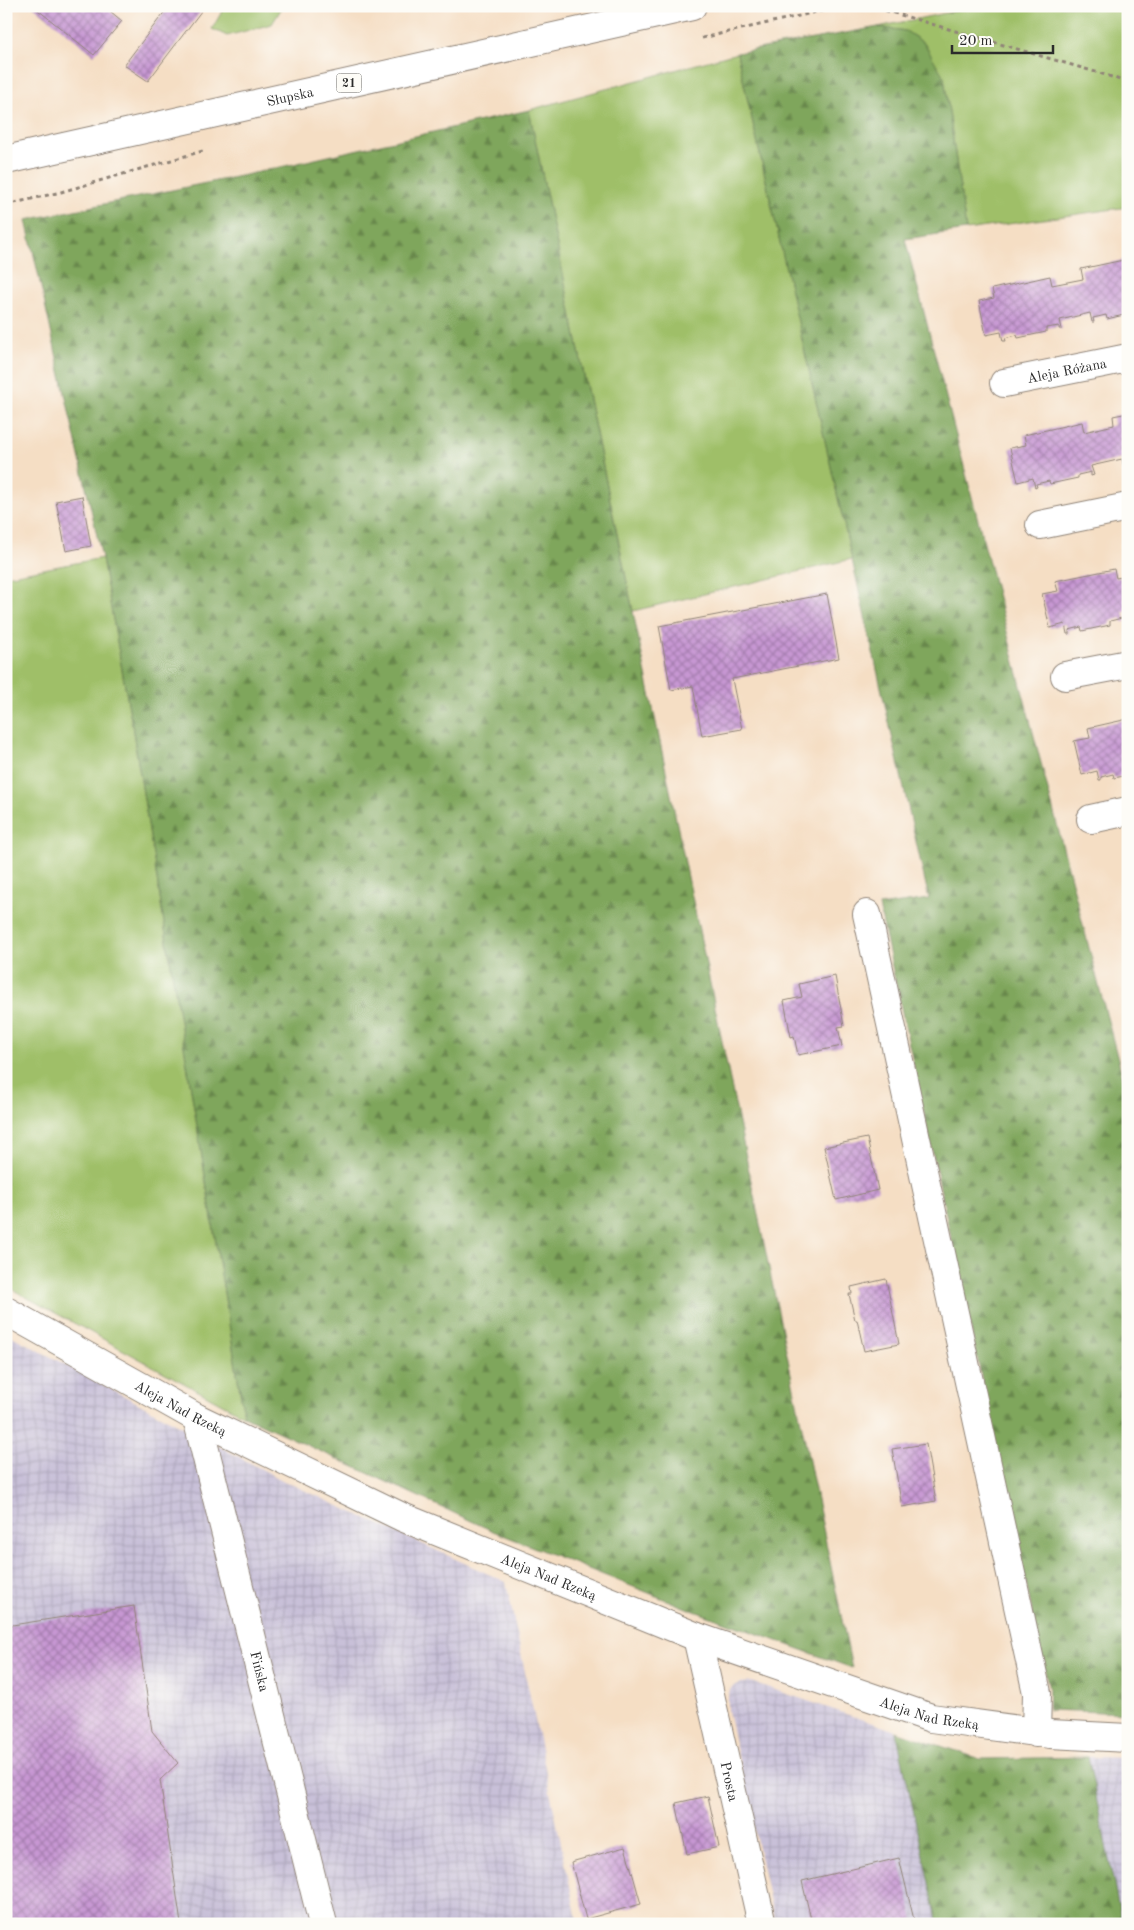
<svg xmlns="http://www.w3.org/2000/svg" width="1134" height="1930" font-family="'Old Standard TT',serif">
	<defs>
		<pattern id="industrial-grid" width="8" height="8" patternUnits="userSpaceOnUse" patternTransform="scale(1.25)"><rect width="8" height="8" fill="#c8c0d8"/><path d="M0 4h8M4 0v8" fill="none" stroke="#aca5ba"/></pattern>
		<pattern id="forest-firs" width="22" height="20" patternUnits="userSpaceOnUse" patternTransform="scale(1.25)"><rect width="22" height="20" fill="#7fa65c"/><path d="M5 1l3.5 6h-7zM16 11l3.5 6h-7z" fill="#68874c"/></pattern>
		<pattern id="building-cross-hatch" width="8" height="8" patternUnits="userSpaceOnUse" patternTransform="scale(1.25)"><rect width="8" height="8" fill="#c797d3"/><path d="M0 0l8 8M0 8l8-8" fill="none" stroke="#a27bab"/></pattern>
	</defs>
	<rect width="100%" height="100%" fill="#fdfcf7"/>
	<filter id="ink" filterUnits="userSpaceOnUse"><feTurbulence type="fractalNoise" baseFrequency=".02" numOctaves="2"/><feDisplacementMap in="SourceGraphic" scale="10" xChannelSelector="R" yChannelSelector="G"/><feConvolveMatrix kernelMatrix="1 2 1 2 8 2 1 2 1" color-interpolation-filters="sRGB"/></filter>
	<filter id="wash" filterUnits="userSpaceOnUse"><feTurbulence type="fractalNoise" baseFrequency=".0096" numOctaves="4" result="noise"/><feDisplacementMap in="SourceGraphic" scale="20" xChannelSelector="R" yChannelSelector="G"/><feGaussianBlur stdDeviation="1.12" result="paint"/><feColorMatrix in="noise" values="0 0 0 0 0 0 0 0 0 0 0 0 0 0 0 0 0 1.4 0 .05"/><feComposite in="paint" operator="in"/></filter>
	<g filter="url(#wash)">
		<rect width="100%" height="100%" fill="#f5dec4"/>
		<g fill="url(#industrial-grid)">
			<path d="M 6,1333 L 284,1481 L 506,1582 L 578,1924 L 6,1924 Z"/>
			<path d="M 752,1682 L 896,1731 L 938,1924 L 775,1924 L 728,1711 L 728,1696 L 731,1688 L 740,1683 Z"/>
			<path d="M 1088,1757 L 1128,1758 L 1128,1924 L 1122,1924 Z"/>
		</g>
		<g fill="#9fbf68" stroke="#65754a">
			<path d="M 225,6 L 283,6 L 272,24 L 227,36 L 212,29 Z"/>
			<path d="M 980,6 L 1128,6 L 1128,207 L 966,230 L 944,77 L 906,31 L 878,27 Z"/>
			<path d="M 737,53 L 852,559 L 633,611 L 529,110 Z"/>
			<path d="M 102,558 L 132,725 L 244,1416 L 6,1286 L 6,576 Z"/>
		</g>
		<g fill="url(#forest-firs)" stroke="#556844">
			<path d="M 878,27 L 906,31 L 924,43 L 944,77 L 966,230 L 905,239 L 1128,1098 L 1128,1713 L 1048,1710 L 1049,1689 L 879,906 L 929,899 L 737,53 Z"/>
			<path d="M 529,110 L 852,1668 L 689,1609 L 493,1531 L 244,1416 L 132,725 L 102,558 L 26,220 L 250,174 Z"/>
			<path d="M 896,1731 L 980,1759 L 1088,1757 L 1122,1924 L 938,1924 Z"/>
		</g>
		<g id="blocks">
			<g fill="url(#building-cross-hatch)">
				<path d="M 33,6 L 104,6 L 122,21 L 94,55 Z"/>
				<path d="M 169,6 L 205,6 L 148,81 L 124,65 Z"/>
				<path d="M 1128,259 L 1128,314 L 1107,319 L 1106,315 L 1093,318 L 1094,322 L 1092,322 L 1090,313 L 1060,320 L 1062,329 L 1059,329 L 1059,326 L 1046,328 L 1046,332 L 1018,338 L 1017,335 L 1005,338 L 1006,341 L 1003,341 L 1001,332 L 986,335 L 979,301 L 994,298 L 992,289 L 1050,276 L 1052,285 L 1083,279 L 1081,269 Z"/>
				<path d="M 1128,413 L 1128,464 L 1125,464 L 1126,468 L 1124,468 L 1122,459 L 1091,466 L 1094,475 L 1091,476 L 1091,472 L 1078,475 L 1078,478 L 1050,484 L 1049,481 L 1036,484 L 1037,487 L 1035,488 L 1033,478 L 1018,482 L 1010,448 L 1026,445 L 1024,435 L 1082,422 L 1084,432 L 1114,425 L 1113,416 Z"/>
				<path d="M 82,496 L 91,546 L 66,551 L 56,501 Z"/>
				<path d="M 1114,569 L 1116,578 L 1128,576 L 1128,611 L 1123,612 L 1126,622 L 1123,622 L 1122,618 L 1110,621 L 1110,625 L 1082,631 L 1081,627 L 1069,630 L 1069,634 L 1067,634 L 1065,624 L 1050,628 L 1042,594 L 1058,591 L 1055,581 Z"/>
				<path d="M 827,594 L 839,658 L 732,679 L 742,729 L 702,736 L 693,686 L 671,690 L 659,626 Z"/>
				<path d="M 1128,719 L 1128,775 L 1114,778 L 1113,774 L 1101,777 L 1101,780 L 1099,780 L 1097,771 L 1082,775 L 1074,741 L 1090,738 L 1088,728 Z"/>
				<path d="M 835,976 L 844,1026 L 838,1027 L 842,1046 L 798,1055 L 794,1036 L 791,1037 L 784,1001 L 802,997 L 799,984 Z"/>
				<path d="M 867,1138 L 878,1190 L 836,1200 L 824,1147 Z"/>
				<path d="M 886,1279 L 899,1344 L 864,1351 L 857,1320 L 855,1320 L 849,1294 L 852,1294 L 851,1287 Z"/>
				<path d="M 926,1444 L 936,1501 L 902,1507 L 892,1449 Z"/>
				<path d="M 134,1606 L 152,1731 L 178,1763 L 160,1780 L 181,1924 L 6,1924 L 6,1626 Z"/>
				<path d="M 708,1796 L 719,1847 L 687,1854 L 676,1803 Z"/>
				<path d="M 625,1847 L 641,1904 L 586,1919 L 571,1862 Z"/>
				<path d="M 899,1858 L 915,1924 L 812,1924 L 802,1881 Z"/>
			</g>
		</g>
	</g>
	<g filter="url(#ink)">
		<use href="#blocks" fill-opacity="0" stroke="#908478" stroke-width="1"/>
		<g fill="none" stroke-linecap="round" stroke-linejoin="round">
			<g stroke="#908478" stroke-width="30">
				<g id="minor">
					<path id="s1" d="M 1004,383 L 1128,358"/>
					<path d="M 1040,525 L 1128,507"/>
					<path d="M 1065,676 L 1128,664"/>
					<path d="M 1091,819 L 1128,811"/>
					<path d="M 867,914 L 1037,1693 L 1036,1733"/>
					<path id="s2" d="M 6,1311 L 197,1418 L 402,1517 L 697,1637 L 931,1718 L 1050,1734 L 1128,1738"/>
					<path id="s3" d="M 197,1418 L 323,1924"/>
					<path id="s4" d="M 697,1637 L 762,1924"/>
				</g>
			</g>
			<g stroke="#908478" stroke-width="30">
				<g id="major">
					<path id="s5" d="M 6,160 L 692,6"/>
				</g>
			</g>
			<g stroke="#908478" stroke-width="3" stroke-dasharray="4 4" stroke-linecap="butt">
				<path d="M 870,6 L 1106,75 L 1128,83"/>
				<path d="M 702,38 L 843,6"/>
				<path d="M 6,205 L 61,192 L 206,150"/>
			</g>
			<use href="#minor" stroke="#fff" stroke-width="28"/>
			<use href="#major" stroke="#fff" stroke-width="28"/>
		</g>
	</g>
	<g text-anchor="middle" stroke-width="4" stroke-linejoin="round" paint-order="stroke">
		<rect fill="#fdfcf7" stroke="#6a6a68" stroke-width="1" x="336.5" y="73.5" width="25" height="19" rx="4"/>
		<g font-size="12" font-weight="bold" fill="#2b2b2b">
			<text x="349" y="87">21</text>
		</g>
		<g font-size="14" fill="#2b2b2b" stroke="#fdfcf7">
			<text dy="5" stroke="none"><textPath href="#s5" startOffset="291">Słupska</textPath></text>
			<text dy="5" stroke="none"><textPath href="#s1" startOffset="64">Aleja Różana</textPath></text>
			<text dy="5" stroke="none"><textPath href="#s2" startOffset="200">Aleja Nad Rzeką</textPath></text>
			<text dy="5" stroke="none"><textPath href="#s2" startOffset="605">Aleja Nad Rzeką</textPath></text>
			<text dy="5" stroke="none"><textPath href="#s3" startOffset="261">Fińska</textPath></text>
			<text dy="5" stroke="none"><textPath href="#s2" startOffset="1010">Aleja Nad Rzeką</textPath></text>
			<text dy="5" stroke="none"><textPath href="#s4" startOffset="148">Prosta</textPath></text>
		</g>
	</g>
	<rect width="1134" height="1930" fill="none" stroke="#fdfcf7" stroke-width="25"/>
	<path d="M952 45v8h101v-8" fill="none" stroke="#2b2b2b" stroke-width="2.5"/>
	<text x="959" y="45" font-size="15" fill="#2b2b2b" stroke="#fdfcf7" stroke-width="4" paint-order="stroke">20 m</text>
</svg>
